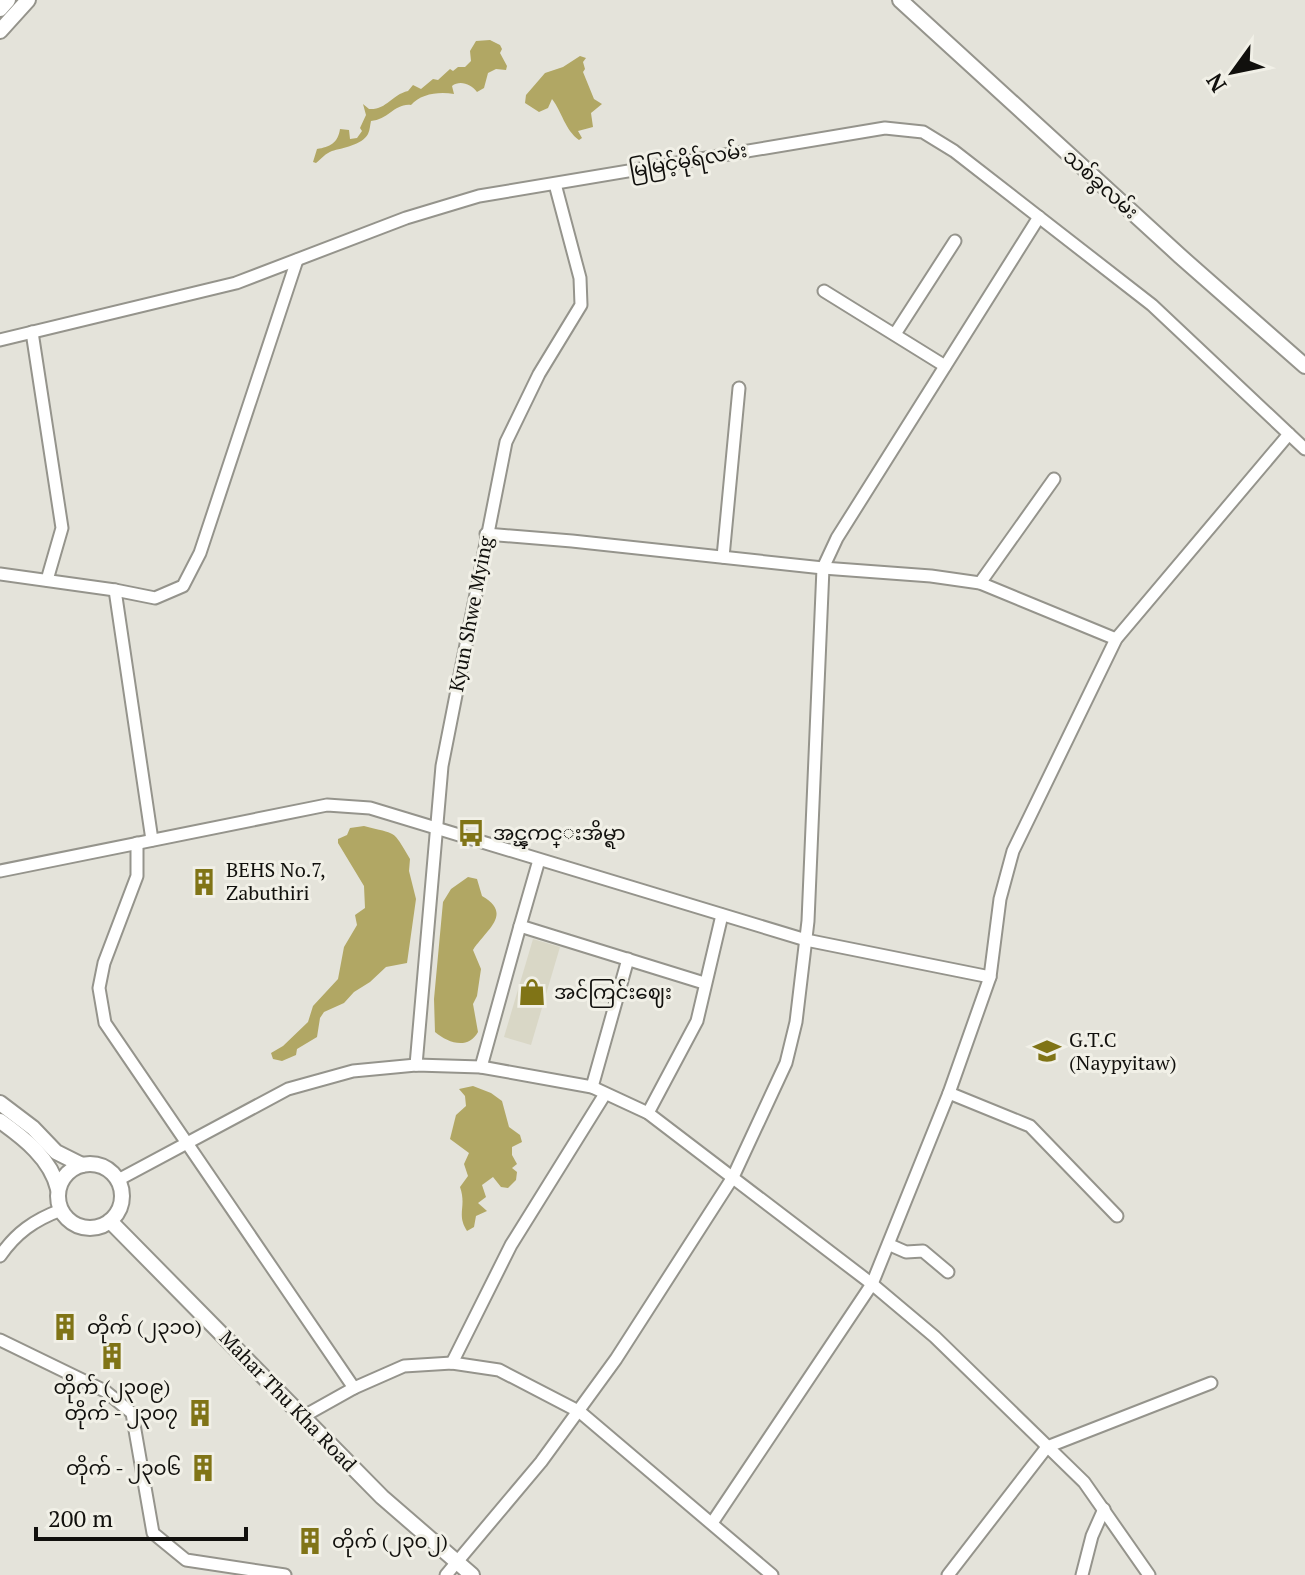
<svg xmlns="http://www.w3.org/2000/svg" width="1305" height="1575" font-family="'PT Serif','Noto Sans Myanmar',serif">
	<rect width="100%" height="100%" fill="#e4e3da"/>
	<path fill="#d9d7c6" d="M 533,939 L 560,947 L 531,1045 L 504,1037 Z"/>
	<g fill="#b1a764">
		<path d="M 476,41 L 490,40 L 500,45 L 502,49 L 500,53 L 507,66 L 506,70 L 496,69 L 488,73 L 484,88 L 477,92 C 471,84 460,80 452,86 L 454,94 C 439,91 420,94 411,105 C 395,103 388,120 371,121 C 370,125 370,130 368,134 C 362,145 342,148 332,151 C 326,153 321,159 316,163 L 313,162 L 317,149 C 330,147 338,143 340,129 L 349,130 L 350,139 L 357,138 L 362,131 L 360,128 L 366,115 L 363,104 L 369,109 C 387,110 391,95 408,91 L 413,85 L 421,89 L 433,79 L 438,80 L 450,69 L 453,71 L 458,67 L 465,67 L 471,61 L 470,51 Z"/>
		<path d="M 580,56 L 586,58 L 583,62 L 585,69 L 583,72 L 594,99 L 602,104 L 591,113 L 593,127 L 578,131 L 582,138 L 579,140 C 565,130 562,112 552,99 L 548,108 L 539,112 L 525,103 L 526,95 L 545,73 L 563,67 Z"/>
		<path d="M 364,826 C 397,835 392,828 410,859 L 409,871 L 416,899 L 407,963 L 386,967 L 370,982 L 354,992 L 344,1003 L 324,1012 L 320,1018 L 317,1037 L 297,1049 L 296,1055 L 282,1061 L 273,1059 L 271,1053 L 283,1046 L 308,1022 L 313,1006 L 338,979 L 344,947 L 357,925 L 355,915 L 365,908 L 364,886 L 338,843 L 338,839 L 347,835 L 350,828 Z"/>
		<path d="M 468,877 L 477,879 L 482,896 C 513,914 487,929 473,950 L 481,969 L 477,996 L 473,1004 L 478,1032 C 468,1050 448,1043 435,1032 L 434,999 L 443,902 L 451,889 Z"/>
		<path d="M 473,1086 L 491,1093 L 502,1101 L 509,1127 L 520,1135 L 522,1142 L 512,1147 L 512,1155 L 517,1164 L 512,1168 L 517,1172 L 516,1180 L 508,1188 L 501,1187 L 493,1177 L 482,1185 L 486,1197 L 478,1203 L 487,1211 L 476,1216 L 474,1227 L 467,1231 C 456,1214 467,1207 460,1187 L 468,1176 L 464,1164 L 469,1153 L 450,1139 L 456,1115 L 466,1106 L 465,1096 L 459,1089 Z"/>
	</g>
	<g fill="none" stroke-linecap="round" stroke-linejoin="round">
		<g stroke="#95948c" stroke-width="15">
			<g id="minor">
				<path d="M 824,291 L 945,366"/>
				<path d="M 32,332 L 62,528 L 47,580"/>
				<path d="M 895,334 L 955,241"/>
				<path d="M 0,340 L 236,283 L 406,218 L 479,196 L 885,128 L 923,132 L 954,151 L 1152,305 L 1289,434"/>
				<path d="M 486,534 L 572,541 L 823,568 L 931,576 L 980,583 L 1116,639"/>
				<path d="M 723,557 L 739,388"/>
				<path d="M 0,574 L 115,590 L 155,598 L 183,586 L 200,553 L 297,260"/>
				<path d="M 980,583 L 1054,479"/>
				<path d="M 115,590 L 152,840"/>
				<path d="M 137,843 L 137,876 L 104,963 L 99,988 L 105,1023 L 354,1388"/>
				<path d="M 539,860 L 520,926 L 704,983"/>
				<path d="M 0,871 L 327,805 L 370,808 L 806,940 L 990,977"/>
				<path d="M 416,1065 L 442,766 L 506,442 L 539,374 L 581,305 L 580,278 L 555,184"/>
				<path d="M 481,1067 L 520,926"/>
				<path d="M 592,1087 L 628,959"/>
				<path d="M 949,1093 L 1030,1126 L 1117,1216"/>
				<path d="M 648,1113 L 697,1021 L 722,915"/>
				<path d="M 118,1180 L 288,1089 L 353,1071 L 416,1065 L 481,1067 L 592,1087 L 648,1113 L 872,1284 L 935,1337 L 1084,1482 L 1149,1575"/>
				<path d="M 890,1245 L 906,1252 L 923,1251 L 948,1272"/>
				<path d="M 0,1256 C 16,1233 34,1220 61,1210"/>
				<path d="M 0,1340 L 105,1391 L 132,1413 L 153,1533 L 186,1560 L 285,1575"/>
				<path d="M 452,1363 L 511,1245 L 605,1094"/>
				<path d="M 304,1416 L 354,1388 L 404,1366 L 452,1363 L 499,1370 L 580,1412 L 772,1575"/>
				<path d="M 712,1523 L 872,1284 L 949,1093 L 990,977 L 1000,899 L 1013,851 L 1116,639 L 1289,434 L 1305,449"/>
				<path d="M 446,1575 L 541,1462 L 616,1359 L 733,1177 L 786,1063 L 796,1022 L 808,921 L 823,568 L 837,538 L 1039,217"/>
				<path d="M 948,1575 L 1047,1447 L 1211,1383"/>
				<path d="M 1082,1575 L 1092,1536 L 1104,1509"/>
			</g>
		</g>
		<g stroke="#95948c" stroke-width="18">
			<g id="major">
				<path d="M 900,0 L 1180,256 L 1305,366"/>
				<path d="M 0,9 L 8,0"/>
				<path d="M 0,31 L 28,0"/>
				<path d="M 0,1103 L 33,1128 L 56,1152 L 82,1165"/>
				<path d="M 0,1121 C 24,1138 51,1159 58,1189"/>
				<circle cx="90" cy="1196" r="32"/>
				<path d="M 110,1221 L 382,1497 L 472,1575"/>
			</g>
		</g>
		<use href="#minor" stroke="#fff" stroke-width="11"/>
		<use href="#major" stroke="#fff" stroke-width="14"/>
	</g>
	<defs>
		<g id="bus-bare" transform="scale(2.16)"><path d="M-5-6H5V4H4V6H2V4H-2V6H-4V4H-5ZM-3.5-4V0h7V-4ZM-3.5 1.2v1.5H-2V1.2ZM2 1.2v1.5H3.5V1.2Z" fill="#807416" stroke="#f1f0e7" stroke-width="2.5" paint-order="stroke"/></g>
		<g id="building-bare" transform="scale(2.16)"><path d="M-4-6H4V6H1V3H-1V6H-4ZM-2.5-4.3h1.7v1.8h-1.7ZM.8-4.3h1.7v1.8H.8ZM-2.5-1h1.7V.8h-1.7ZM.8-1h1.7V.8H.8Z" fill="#807416" stroke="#f1f0e7" stroke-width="2.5" paint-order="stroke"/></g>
		<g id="shop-bare" transform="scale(2.16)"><path d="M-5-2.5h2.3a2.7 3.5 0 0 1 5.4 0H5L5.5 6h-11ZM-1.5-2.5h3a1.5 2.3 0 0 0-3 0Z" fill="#807416" stroke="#f1f0e7" stroke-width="2.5" paint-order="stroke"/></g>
		<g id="university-bare" transform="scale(2.16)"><path d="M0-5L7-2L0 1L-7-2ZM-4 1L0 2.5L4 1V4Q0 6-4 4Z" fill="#807416" stroke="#f1f0e7" stroke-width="2.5" paint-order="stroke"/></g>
	</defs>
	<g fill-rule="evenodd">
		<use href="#bus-bare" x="471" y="833"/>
		<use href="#building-bare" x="204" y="882"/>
		<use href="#shop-bare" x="532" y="992"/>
		<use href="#university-bare" x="1047" y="1051"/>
		<use href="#building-bare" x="65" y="1327"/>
		<use href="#building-bare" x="112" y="1356"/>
		<use href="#building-bare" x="200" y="1413"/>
		<use href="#building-bare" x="203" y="1468"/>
		<use href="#building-bare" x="310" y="1541"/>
	</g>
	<g text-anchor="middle" stroke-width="6" stroke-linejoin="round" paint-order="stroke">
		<g font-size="20" fill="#11100d" stroke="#f1f0e7">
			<text transform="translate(688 160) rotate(-10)" y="7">မြမြင့်မိုရ်လမ်း</text>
			<text transform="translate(1101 184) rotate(42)" y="7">သစ်ခွလမ်း</text>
			<text transform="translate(471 614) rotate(-79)" y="7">Kyun Shwe Mying</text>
			<text transform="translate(288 1401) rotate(46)" y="7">Mahar Thu Kha Road</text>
		</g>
		<g font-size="20" fill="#11100d" stroke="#f1f0e7" text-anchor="start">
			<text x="493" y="840">အင္ၾကင္းအိမ္ရာ</text>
			<text x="226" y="877">BEHS No.7,<tspan x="226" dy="23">Zabuthiri</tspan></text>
			<text x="554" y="999">အင်ကြင်းဈေး</text>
			<text x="1069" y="1047">G.T.C<tspan x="1069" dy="23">(Naypyitaw)</tspan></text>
			<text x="87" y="1334">တိုက် (၂၃၁၀)</text>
			<text x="112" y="1394" text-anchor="middle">တိုက် (၂၃၀၉)</text>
			<text x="178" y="1420" text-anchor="end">တိုက် - ၂၃၀၇</text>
			<text x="181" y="1475" text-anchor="end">တိုက် - ၂၃၀၆</text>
			<text x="332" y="1548">တိုက် (၂၃၀၂)</text>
		</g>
	</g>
	<g transform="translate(1233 72) rotate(237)" stroke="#f1f0e7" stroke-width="6" paint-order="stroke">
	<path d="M0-6L14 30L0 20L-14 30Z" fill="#11100d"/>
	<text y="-12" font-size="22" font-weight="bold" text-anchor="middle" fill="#11100d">N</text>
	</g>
	<path d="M36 1527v12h210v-12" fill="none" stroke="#11100d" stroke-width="4"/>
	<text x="48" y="1527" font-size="24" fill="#11100d" stroke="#f1f0e7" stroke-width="6" paint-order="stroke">200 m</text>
</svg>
